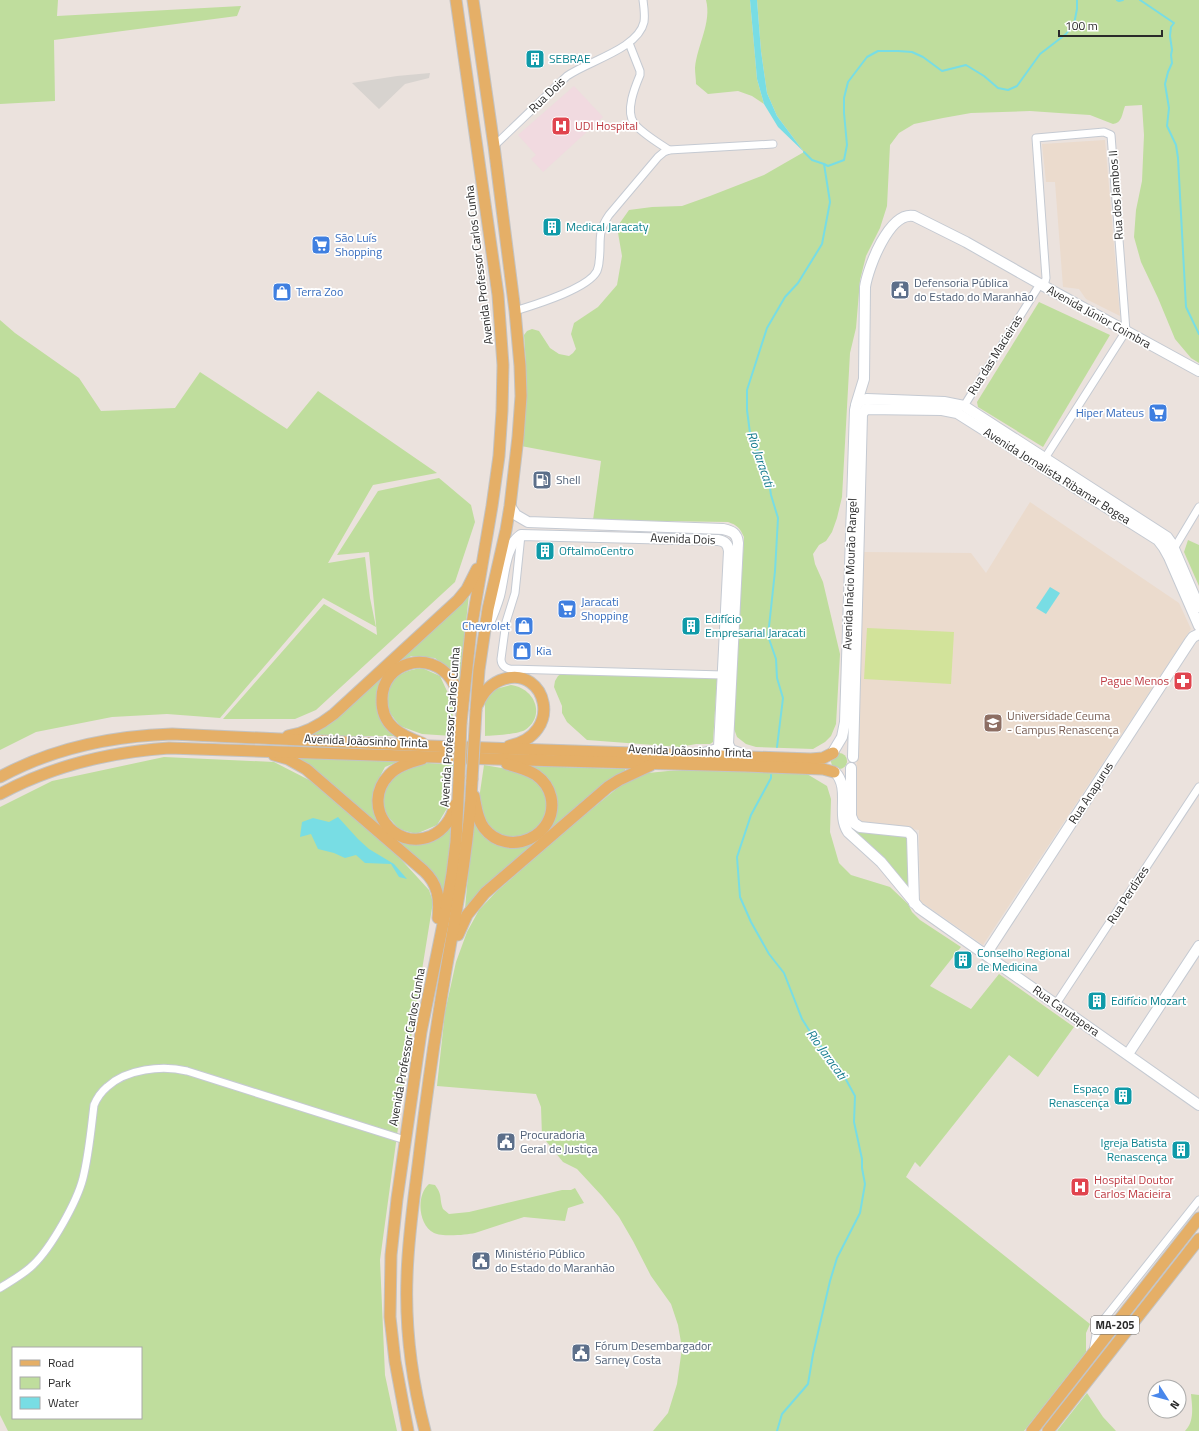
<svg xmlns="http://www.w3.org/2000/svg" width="1199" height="1431" font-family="'Titillium Web',sans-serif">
	<rect width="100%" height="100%" fill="#ebe2dd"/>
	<g fill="#ebdbcd">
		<path d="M 1105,140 L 1120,316 L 1086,299 L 1079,289 L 1063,287 L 1055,182 L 1046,182 L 1042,144 Z"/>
		<path d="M 1030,502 L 1179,603 L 1191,629 L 983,945 L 920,901 L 919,830 L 863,824 L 855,817 L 863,552 L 971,553 L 986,573 Z"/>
	</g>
	<path fill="#f1dae0" d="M 574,86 L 603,117 L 543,172 L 531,159 L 536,155 L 518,135 Z"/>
	<g fill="#bfdd9d" fill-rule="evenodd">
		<path d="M 0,0 L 58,0 L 57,16 L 241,6 L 237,16 L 54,40 L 55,101 L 0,104 Z"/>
		<path d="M 706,0 L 750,0 L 757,79 L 764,104 L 752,96 L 738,91 L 708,94 L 696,84 C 696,79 695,73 695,68 C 697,45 712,23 706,0 Z"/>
		<path d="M 757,0 L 1199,0 L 1199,363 L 1191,358 L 1175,339 L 1158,298 L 1141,262 L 1134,237 L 1136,210 L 1142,181 L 1144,135 L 1142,105 L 1125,106 C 1122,114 1122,123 1113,124 L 1090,115 L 1059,113 L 1030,111 L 971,113 L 943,118 L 914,124 L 899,133 L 890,145 L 887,206 L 880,228 L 866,256 L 860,280 L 856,328 L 850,353 L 842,497 L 837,518 L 832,532 L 826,541 L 819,545 L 813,554 L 815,564 L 823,582 L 840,654 L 836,724 L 831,736 L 825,742 L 813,749 L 756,747 L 746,744 L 737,737 L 733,726 L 744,537 C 740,528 737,525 728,522 L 593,520 L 601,461 L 521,446 C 528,409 527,373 524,335 L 527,331 L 532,329 L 539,331 L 550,348 L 559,354 L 569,356 L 573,353 L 576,349 L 571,334 L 574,323 L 598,307 L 617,285 L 622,256 L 617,227 L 629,210 L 652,207 L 682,206 L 710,196 L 764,175 L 804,152 L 777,116 L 767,93 L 761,51 Z"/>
		<path d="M 1039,302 L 1110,335 L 1043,447 L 978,407 L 977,402 Z"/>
		<path d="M 0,320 L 15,333 L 79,378 L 101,411 L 175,408 L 200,372 L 287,429 L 318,391 L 437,473 L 373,485 L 328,563 L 365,557 L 370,598 L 376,627 L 323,598 L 220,718 L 167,714 L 112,717 L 36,732 L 0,750 Z"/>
		<path d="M 439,478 L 471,505 L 475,522 L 455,582 L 316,710 L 295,719 L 223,719 L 324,604 L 377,635 L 369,552 L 337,555 L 378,491 Z"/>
		<path d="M 1188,540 L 1199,545 L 1199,586 L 1184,552 Z"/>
		<path d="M 469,594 L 459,688 L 450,671 L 435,658 L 411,656 L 383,678 L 377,690 L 379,717 L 396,736 L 299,736 Z"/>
		<path d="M 422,668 L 440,676 L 453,704 L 452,736 L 422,734 L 400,726 L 386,708 C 387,702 386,694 388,689 C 394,674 408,670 422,668 Z"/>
		<path d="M 561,674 L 717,679 L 713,742 L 710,744 L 696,744 L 680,747 L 587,740 L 567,722 L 562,713 L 562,706 L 554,687 L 555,681 L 558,676 Z"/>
		<path d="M 511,685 C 535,688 546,716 525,730 C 518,734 493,736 485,736 L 485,701 L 496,689 Z"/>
		<circle cx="839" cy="761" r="8"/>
		<path d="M 164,757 L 274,762 L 311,781 L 397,855 L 429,890 L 433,902 L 406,1069 L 380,1260 L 385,1375 L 397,1431 L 8,1431 L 0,1415 L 0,807 L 52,781 ZM 13,1348 L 141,1348 L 141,1418 L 13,1418 Z"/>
		<path d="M 329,757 L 402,760 L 385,767 L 375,786 L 372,805 L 378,819 L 407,843 L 450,825 L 451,844 L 443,903 L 434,875 L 414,855 L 299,758 Z"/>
		<path d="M 428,763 L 453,765 L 449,805 L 437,825 L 416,834 L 399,829 L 385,813 L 381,796 L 390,777 L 406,767 Z"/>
		<path d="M 484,765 L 518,771 L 540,782 L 548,798 L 546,816 L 538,828 L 524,836 L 507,837 L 499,834 L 493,830 L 487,823 L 482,814 L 479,799 Z"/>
		<path d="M 529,766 L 625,769 L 625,771 L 609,781 L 493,879 L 465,909 L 473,818 L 490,840 L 539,837 L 554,789 C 548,778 539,773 529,766 Z"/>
		<path d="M 686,770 L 807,774 L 827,786 L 831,799 L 830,832 L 839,863 L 851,875 L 890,887 L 908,904 L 912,912 L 920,920 L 961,947 L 930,986 L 971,1009 L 999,974 L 1074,1027 L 1038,1077 L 1009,1055 L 920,1167 L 915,1162 L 906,1177 L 1090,1324 L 1086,1333 L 1086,1352 L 1024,1431 L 653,1431 L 668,1413 L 677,1384 L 682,1348 L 678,1325 L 671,1304 L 651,1276 L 633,1241 L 619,1217 L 602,1196 L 577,1169 L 563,1162 L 542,1136 L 541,1107 L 536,1094 L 437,1086 L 445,1012 L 456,962 L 467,932 L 479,910 L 496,892 L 576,822 L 615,790 L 631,778 L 648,773 L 668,771 Z"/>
		<path d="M 853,827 L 908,836 L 909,888 L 887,861 L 851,829 Z"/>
		<path d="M 429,1184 L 435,1185 C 443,1196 439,1198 443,1209 L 449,1214 L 469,1212 L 562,1190 L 571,1190 L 575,1188 L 584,1203 L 568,1208 L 565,1221 L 524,1217 L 475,1233 C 466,1235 442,1237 434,1233 C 418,1225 416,1195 429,1184 Z"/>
		<path d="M 1087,1393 L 1103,1417 L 1116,1431 L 1057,1431 Z"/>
		<path d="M 1191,1394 L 1199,1395 L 1199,1431 L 1185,1431 C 1195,1421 1192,1406 1191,1394 Z"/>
	</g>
	<path fill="#d2e39a" d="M 867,628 L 954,632 L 951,684 L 864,679 Z"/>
	<path fill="#d7d3cf" d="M 430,73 L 429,78 L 405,84 L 379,109 L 352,83 L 397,76 Z"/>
	<g fill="#78dde4">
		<path d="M 750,0 L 757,0 L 761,51 L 767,93 L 777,116 L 804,152 L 778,127 L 764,104 L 757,79 Z"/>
		<path d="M 1050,587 L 1060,593 L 1046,614 L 1036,608 Z"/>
		<path d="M 338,817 L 358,839 L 369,849 L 394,864 L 407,879 L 399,877 L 391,864 L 365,863 L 356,855 L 345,858 L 334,853 L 318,849 L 311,834 L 300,837 L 302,822 L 313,818 L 329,822 Z"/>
	</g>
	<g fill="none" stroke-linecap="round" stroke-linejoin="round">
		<g stroke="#78dde4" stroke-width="2">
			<path d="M 1117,0 L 1119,1 L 1123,0"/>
			<path d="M 1140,0 L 1174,23 L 1171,27 L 1170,36 L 1172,50 L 1171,55 L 1172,63 L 1168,72 L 1165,84 L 1169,108 L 1167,126 L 1176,145 L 1178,158 L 1186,307 L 1199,334"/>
			<path d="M 824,164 L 828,166 L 844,160 L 847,145 L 844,113 L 844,98 L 848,82 L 867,57 L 878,51 L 898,51 L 912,52 L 923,57 L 942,71 L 966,65 L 984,76 L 998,88 L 1008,90 L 1017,86 L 1040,54 L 1066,34 L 1074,24 L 1077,9 L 1077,0"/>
			<path d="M 777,747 L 783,698 L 777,678 L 776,659 L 768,636 L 775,571 L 778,518 L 771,495 L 768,475 L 750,433 L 747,410 L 747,390 L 767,328 L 785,297 L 798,283 L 822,244 L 830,202 L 824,164 L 812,160 L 804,152"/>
			<path d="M 771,775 L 771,778 L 751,815 L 737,857 L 740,897 L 751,922 L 769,954 L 784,973 L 802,1019 L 816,1041 L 838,1065 L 855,1096 L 854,1122 L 862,1159 L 862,1168 L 865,1184 L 860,1213 L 837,1258 L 830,1281 L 813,1354 L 808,1384 L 782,1414 L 777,1431"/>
		</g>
		<g stroke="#c5cad2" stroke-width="9">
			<g id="street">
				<path d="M 629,43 L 640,71 L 640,75 C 635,87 625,111 634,123 C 640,132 660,144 669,150"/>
				<path d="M 494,146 L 567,76 C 588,61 638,49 644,22 C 645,15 644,7 643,0"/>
				<path d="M 515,311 C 534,305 588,289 597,271 C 598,268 599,265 599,262 C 602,241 596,234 609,215 L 658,157 L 664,152 L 669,150 L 773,144"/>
				<path d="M 964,406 L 1040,284 L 1045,282 L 1046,278 L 1036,138 L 1104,132 L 1111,135 L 1126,331 L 1045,458"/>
				<path d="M 521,535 L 515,593 L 506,622 L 501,659 C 501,664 504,668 510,669 L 723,675"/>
				<path d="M 1172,552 L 1199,507"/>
				<path d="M 1056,1004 L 1199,787"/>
				<path d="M 0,1288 C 11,1281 24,1274 33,1265 C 51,1248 77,1202 83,1178 C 89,1154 91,1129 94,1105 C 97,1098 101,1092 107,1087 C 126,1069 162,1065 187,1071 L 405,1140"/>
				<path d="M 1093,1351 L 1096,1335 L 1101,1323 L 1199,1200"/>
			</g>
		</g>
		<g stroke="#c5cad2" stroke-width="12">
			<g id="secondary">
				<path d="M 856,405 L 864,379 L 865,287 C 868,268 889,211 914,216 L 966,242 L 1040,284 L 1199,371"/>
				<path d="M 510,506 L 516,515 L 528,522 L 723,529 C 732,531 737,533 738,543 L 728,744 L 731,750 L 745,755"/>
				<path d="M 488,625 C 492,616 496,606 499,596 C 504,577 504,546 521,535 L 718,540 C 725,541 728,544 729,551 L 719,747 L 717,749 L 701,754"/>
				<path d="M 833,752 L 842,737 L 845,722 L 855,410 C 856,404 860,400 867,399 L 944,402 L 964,406 L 1167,537 L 1172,544 L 1199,607"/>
				<path d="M 853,757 L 862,414 L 866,409 L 942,410 L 957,413 L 1158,540 L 1164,548 L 1169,557 L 1199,626"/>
				<path d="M 851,768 L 851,816 L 854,823 L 860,827 L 908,832 L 912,836 L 914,903"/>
				<path d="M 835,772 C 851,789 836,814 848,832 L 881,862 L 919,908 L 1199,1105"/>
				<path d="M 986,954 L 1190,641 L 1193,637 L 1199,634"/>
				<path d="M 1128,1054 L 1199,946"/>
			</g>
		</g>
		<g stroke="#c3c3c3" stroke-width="13">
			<g id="primary">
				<path d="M 456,0 L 498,295 L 503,365 L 502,411 L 499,456 L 492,506 L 471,630 L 461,723"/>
				<path d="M 473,0 L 494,146 L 515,311 L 520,366 L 521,396 L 518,437 L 510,506 L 506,530 L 488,609 L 479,670 L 476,710"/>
				<path d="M 478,704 C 483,692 491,683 504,679 C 546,666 565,734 509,746"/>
				<path d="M 288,736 C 306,733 320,725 334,714 L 458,600 L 467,589 L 477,569"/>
				<path d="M 422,743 C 400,735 381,725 382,699 C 382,662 430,649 451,679 C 456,686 459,696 460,705"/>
				<path d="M 274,755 L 288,759 L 306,769 L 424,871 C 438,884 440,899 438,918"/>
				<path d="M 422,759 C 410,762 397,766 389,775 C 360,805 393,852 431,836 C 444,830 452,818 455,805"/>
				<path d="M 0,777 C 53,748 113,736 172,734 L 430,746 L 811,759 L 823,758 L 833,753"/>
				<path d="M 0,794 C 52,766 110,752 169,748 L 493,759 L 746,766 L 823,769 L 834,772"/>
				<path d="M 474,796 C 476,806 477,819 484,828 C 508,859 559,836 551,797 C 549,788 543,780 536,775 C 527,769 517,767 507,764"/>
				<path d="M 458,935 L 467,915 L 485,893 L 608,787 L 619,780 L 651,765"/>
				<path d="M 408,1431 L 395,1361 L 390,1317 L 391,1255 L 397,1199 L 421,1032 L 446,909 L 452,874 L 456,842 L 459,777"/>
				<path d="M 425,1431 C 412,1381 405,1329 407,1277 C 408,1235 415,1192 420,1149 C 427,1092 435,1034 445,976 C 456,912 469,847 472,780"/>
				<path d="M 1032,1431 L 1199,1218"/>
				<path d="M 1048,1431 L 1199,1239"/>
			</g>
		</g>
		<use href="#street" stroke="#fff" stroke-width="7"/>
		<use href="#secondary" stroke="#fff" stroke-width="10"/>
		<use href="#primary" stroke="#e5af67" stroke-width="11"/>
		<g stroke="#c3c3c3" stroke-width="13" stroke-linecap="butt">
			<g id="primary-bridge">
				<path d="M 459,777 L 461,723"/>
				<path d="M 472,780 L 476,710"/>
			</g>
		</g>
		<use href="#primary-bridge" stroke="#e5af67" stroke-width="11"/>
	</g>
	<defs>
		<g id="building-square" transform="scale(1)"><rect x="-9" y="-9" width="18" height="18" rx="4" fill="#0f9aa8" stroke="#fff"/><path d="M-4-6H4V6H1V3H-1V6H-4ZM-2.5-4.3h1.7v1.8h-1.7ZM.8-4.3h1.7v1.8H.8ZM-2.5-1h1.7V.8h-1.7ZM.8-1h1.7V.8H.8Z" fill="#fff"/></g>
		<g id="hospital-square" transform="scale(1)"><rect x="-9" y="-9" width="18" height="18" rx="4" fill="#e0444e" stroke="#fff"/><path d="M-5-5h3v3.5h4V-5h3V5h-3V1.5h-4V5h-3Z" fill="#fff"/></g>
		<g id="supermarket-square" transform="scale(1)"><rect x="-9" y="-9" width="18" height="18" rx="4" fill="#3f7fe0" stroke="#fff"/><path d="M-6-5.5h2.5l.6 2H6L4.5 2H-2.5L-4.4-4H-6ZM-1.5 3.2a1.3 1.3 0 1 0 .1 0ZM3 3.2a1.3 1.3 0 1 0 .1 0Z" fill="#fff"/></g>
		<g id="civic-square" transform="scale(1)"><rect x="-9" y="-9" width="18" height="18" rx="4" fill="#5c6f8a" stroke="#fff"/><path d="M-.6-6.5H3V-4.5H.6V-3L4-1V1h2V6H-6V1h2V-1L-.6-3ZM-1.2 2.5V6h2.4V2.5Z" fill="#fff"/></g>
		<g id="shop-square" transform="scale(1)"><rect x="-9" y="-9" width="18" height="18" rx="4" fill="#3f7fe0" stroke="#fff"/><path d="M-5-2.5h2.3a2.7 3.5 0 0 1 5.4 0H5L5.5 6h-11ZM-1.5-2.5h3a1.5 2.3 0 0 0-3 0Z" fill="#fff"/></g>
		<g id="fuel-square" transform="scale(1)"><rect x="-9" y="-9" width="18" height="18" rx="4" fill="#5c6f8a" stroke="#fff"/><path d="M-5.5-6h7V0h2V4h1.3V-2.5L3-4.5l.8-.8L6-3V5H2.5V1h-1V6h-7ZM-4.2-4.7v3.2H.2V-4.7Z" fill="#fff"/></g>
		<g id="pharmacy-square" transform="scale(1)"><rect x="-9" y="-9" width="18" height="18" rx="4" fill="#e0444e" stroke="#fff"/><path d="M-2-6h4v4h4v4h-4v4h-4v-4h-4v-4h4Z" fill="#fff"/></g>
		<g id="university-square" transform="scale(1)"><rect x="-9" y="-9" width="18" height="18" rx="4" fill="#8d6e63" stroke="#fff"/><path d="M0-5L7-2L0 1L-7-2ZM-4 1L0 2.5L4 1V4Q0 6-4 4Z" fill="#fff"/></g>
	</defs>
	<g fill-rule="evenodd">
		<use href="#building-square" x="535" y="59"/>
		<use href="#hospital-square" x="561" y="126"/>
		<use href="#building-square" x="552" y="227"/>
		<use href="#supermarket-square" x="321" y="245"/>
		<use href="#civic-square" x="900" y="290"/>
		<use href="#shop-square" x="282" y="292"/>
		<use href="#supermarket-square" x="1158" y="413"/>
		<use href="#fuel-square" x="542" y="480"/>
		<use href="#building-square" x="545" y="551"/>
		<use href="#supermarket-square" x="567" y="609"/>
		<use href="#shop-square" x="524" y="626"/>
		<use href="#building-square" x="691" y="626"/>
		<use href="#shop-square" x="522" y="651"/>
		<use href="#pharmacy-square" x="1183" y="681"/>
		<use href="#university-square" x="993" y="723"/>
		<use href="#building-square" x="963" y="960"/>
		<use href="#building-square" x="1097" y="1001"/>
		<use href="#building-square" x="1123" y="1096"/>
		<use href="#civic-square" x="506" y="1142"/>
		<use href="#building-square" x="1181" y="1150"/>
		<use href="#hospital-square" x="1080" y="1187"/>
		<use href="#civic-square" x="481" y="1261"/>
		<use href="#civic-square" x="581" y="1353"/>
	</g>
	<g text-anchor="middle" stroke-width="3.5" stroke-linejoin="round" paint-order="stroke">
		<rect fill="#fff" stroke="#6a6a6a" stroke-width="1" x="1091" y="1316" width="48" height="18" rx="3"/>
		<g font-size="11" font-weight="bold" fill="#2a2a2a">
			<text x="1115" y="1329">MA-205</text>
		</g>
		<g font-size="12" fill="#0d838f" stroke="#fff" text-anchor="start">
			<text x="549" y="63">SEBRAE</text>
			<text x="566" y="231">Medical Jaracaty</text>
			<text x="559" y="555">OftalmoCentro</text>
			<text x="705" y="623">Edifício<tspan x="705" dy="14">Empresarial Jaracati</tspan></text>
			<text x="977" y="957">Conselho Regional<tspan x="977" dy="14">de Medicina</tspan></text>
			<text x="1111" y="1005">Edifício Mozart</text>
			<text x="1109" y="1093" text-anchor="end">Espaço<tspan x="1109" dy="14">Renascença</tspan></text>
			<text x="1167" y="1147" text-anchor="end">Igreja Batista<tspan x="1167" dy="14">Renascença</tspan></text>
		</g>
		<g font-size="12" fill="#2a2a2a" stroke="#fff">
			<text transform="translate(547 95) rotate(-44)" y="4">Rua Dois</text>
			<text transform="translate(1116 195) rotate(-94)" y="4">Rua dos Jambos II</text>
			<text transform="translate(479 265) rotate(-97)" y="4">Avenida Professor Carlos Cunha</text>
			<text transform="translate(1099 317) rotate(29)" y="4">Avenida Júnior Coimbra</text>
			<text transform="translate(995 355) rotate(-58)" y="4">Rua das Macieiras</text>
			<text transform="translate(1057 476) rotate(32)" y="4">Avenida Jornalista Ribamar Bogea</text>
			<text transform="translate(683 539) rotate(2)" y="4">Avenida Dois</text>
			<text transform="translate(850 574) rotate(-88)" y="4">Avenida Inácio Mourão Rangel</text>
			<text transform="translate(450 727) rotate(-86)" y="4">Avenida Professor Carlos Cunha</text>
			<text transform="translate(366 741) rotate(2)" y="4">Avenida Joãosinho Trinta</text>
			<text transform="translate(690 751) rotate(2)" y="4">Avenida Joãosinho Trinta</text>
			<text transform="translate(1091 793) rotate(-57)" y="4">Rua Anapurus</text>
			<text transform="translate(1128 895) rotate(-57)" y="4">Rua Perdizes</text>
			<text transform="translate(1066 1011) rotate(35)" y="4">Rua Carutapera</text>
			<text transform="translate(407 1047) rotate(-80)" y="4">Avenida Professor Carlos Cunha</text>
		</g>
		<g font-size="12" fill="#be3a42" stroke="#fff" text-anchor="start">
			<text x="575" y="130">UDI Hospital</text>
			<text x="1169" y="685" text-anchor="end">Pague Menos</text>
			<text x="1094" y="1184">Hospital Doutor<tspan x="1094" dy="14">Carlos Macieira</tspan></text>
		</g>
		<g font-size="12" fill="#366cbe" stroke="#fff" text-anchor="start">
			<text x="335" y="242">São Luís<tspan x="335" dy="14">Shopping</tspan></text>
			<text x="296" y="296">Terra Zoo</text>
			<text x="1144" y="417" text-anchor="end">Hiper Mateus</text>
			<text x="581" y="606">Jaracati<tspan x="581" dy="14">Shopping</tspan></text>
			<text x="510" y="630" text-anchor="end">Chevrolet</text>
			<text x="536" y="655">Kia</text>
		</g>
		<g font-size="12" fill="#4e5e75" stroke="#fff" text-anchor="start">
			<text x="914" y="287">Defensoria Pública<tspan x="914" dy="14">do Estado do Maranhão</tspan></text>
			<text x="556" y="484">Shell</text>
			<text x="520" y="1139">Procuradoria<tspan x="520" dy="14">Geral de Justiça</tspan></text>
			<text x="495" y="1258">Ministério Público<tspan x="495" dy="14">do Estado do Maranhão</tspan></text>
			<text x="595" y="1350">Fórum Desembargador<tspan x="595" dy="14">Sarney Costa</tspan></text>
		</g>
		<g font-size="12" fill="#785e54" stroke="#fff" text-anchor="start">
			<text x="1007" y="720">Universidade Ceuma<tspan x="1007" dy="14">- Campus Renascença</tspan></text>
		</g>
		<g font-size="13" font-style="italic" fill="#187d8f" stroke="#fff">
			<text transform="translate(761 459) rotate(71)" y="5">Rio Jaracati</text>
			<text transform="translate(827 1054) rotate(54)" y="5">Rio Jaracati</text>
		</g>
	</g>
	<rect x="12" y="1347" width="130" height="72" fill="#ffffff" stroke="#aaaaaa"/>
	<rect x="20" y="1360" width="20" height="6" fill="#e5af67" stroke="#aaaaaa"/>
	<text x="48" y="1367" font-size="12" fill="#2a2a2a">Road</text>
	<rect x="20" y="1377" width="20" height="12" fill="#bfdd9d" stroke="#aaaaaa"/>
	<text x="48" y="1387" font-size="12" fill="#2a2a2a">Park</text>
	<rect x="20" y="1397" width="20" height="12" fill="#78dde4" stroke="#aaaaaa"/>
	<text x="48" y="1407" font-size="12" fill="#2a2a2a">Water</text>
	<g transform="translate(1167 1399) rotate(126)"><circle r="19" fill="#ffffff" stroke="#aaaaaa"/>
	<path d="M0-3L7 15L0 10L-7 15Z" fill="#4987eb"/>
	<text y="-6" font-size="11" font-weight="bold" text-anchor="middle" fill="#2a2a2a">N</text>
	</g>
	<path d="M1059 30v6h103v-6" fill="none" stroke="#2a2a2a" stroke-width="2"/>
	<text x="1065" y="30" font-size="12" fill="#2a2a2a" stroke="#ffffff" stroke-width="3" paint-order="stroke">100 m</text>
</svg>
